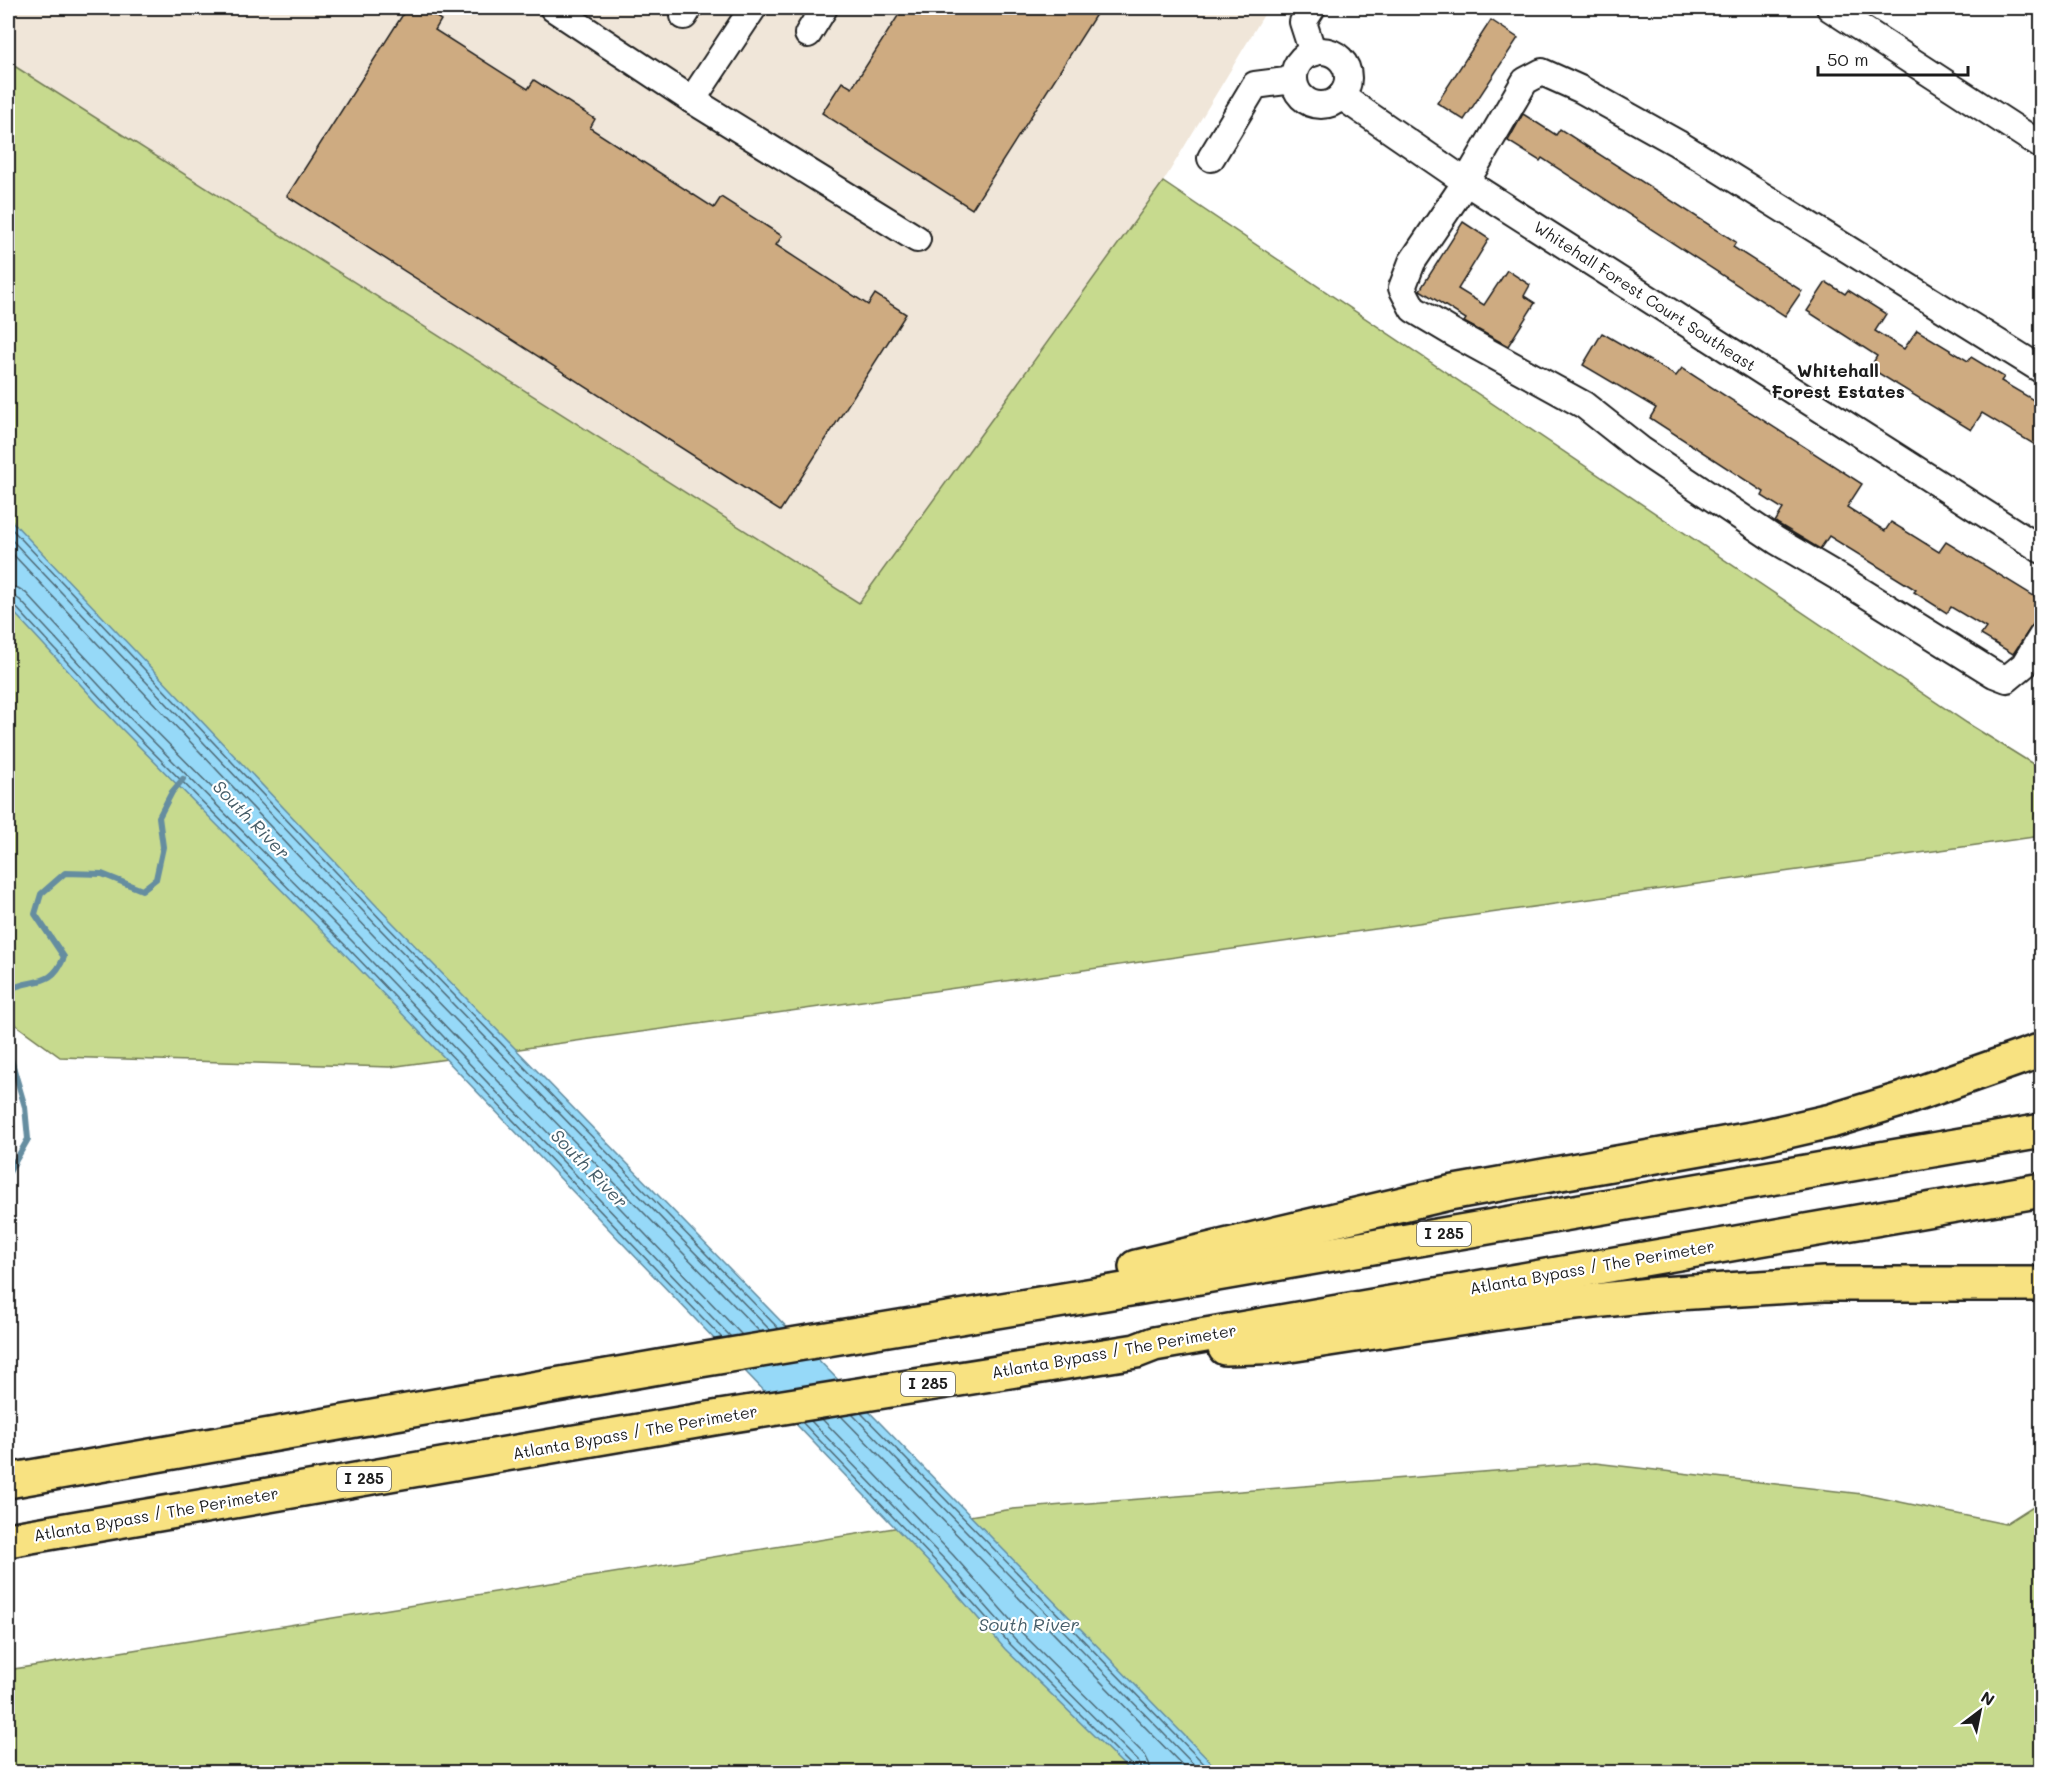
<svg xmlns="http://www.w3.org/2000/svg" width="2049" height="1780" font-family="Mali,sans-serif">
	<rect width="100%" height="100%" fill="#fff"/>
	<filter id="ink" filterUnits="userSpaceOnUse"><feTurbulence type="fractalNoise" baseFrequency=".0167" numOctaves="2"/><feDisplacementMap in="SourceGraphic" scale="12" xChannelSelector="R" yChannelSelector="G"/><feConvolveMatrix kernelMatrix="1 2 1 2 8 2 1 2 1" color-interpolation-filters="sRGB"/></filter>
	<g filter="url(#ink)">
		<path fill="#f0e6d9" d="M 8,8 L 1268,8 L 1163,182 L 859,603 L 8,62 Z"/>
		<g fill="#c7da8e" stroke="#727b55" stroke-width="1.5">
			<path d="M 8,62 L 859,603 L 1163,182 L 1967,723 L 2041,769 L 2041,836 L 390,1067 L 60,1057 L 8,1019 Z"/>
			<path d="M 1595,1463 L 1862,1494 L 2005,1524 L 2041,1501 L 2041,1772 L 8,1772 L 8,1670 L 1013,1509 Z"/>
		</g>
		<path fill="#96d9f8" stroke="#658da0" stroke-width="1.5" d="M 8,517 L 390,920 L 1220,1772 L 1131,1772 L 1005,1649 L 936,1570 L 342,951 L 116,723 L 8,606 Z"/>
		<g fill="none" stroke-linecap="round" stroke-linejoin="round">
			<g stroke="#4d6874" stroke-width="1.5">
				<path d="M 8,525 L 385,924 L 779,1329"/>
				<path d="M 8,536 L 380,929 L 770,1330"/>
				<path d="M 8,549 L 374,936 L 760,1332"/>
				<path d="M 8,586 L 18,588 L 26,593 L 132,707 L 358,935 L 742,1335"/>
				<path d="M 8,595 L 14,596 L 20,600 L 125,713 L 352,941 L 731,1337"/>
				<path d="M 8,603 L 14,605 L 120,719 L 347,947 L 722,1338"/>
				<path d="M 861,1413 L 1212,1772"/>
				<path d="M 852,1414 L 1201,1772"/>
				<path d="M 841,1416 L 1189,1772"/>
				<path d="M 822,1419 L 953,1555 L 1022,1633 L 1145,1755 L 1149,1763 L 1151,1772"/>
				<path d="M 811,1421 L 946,1561 L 1015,1639 L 1138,1761 L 1142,1772"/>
				<path d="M 802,1422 L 940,1566 L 1010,1644 L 1132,1766 L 1134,1772"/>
			</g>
			<g stroke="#658da0" stroke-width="6">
				<path d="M 8,990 C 33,977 51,989 64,957 L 35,914 L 41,894 L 65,873 L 102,874 L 142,890 L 156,879 L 163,847 L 159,817 L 172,792 L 183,779"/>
				<path d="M 8,1049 L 25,1107 L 28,1139 L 8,1174"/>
			</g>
		</g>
		<g fill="#ceab81" stroke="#1c1c1c" stroke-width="1.5">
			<path d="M 407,8 L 422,8 L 441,20 L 435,30 L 528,89 L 534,80 L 595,119 L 590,128 L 714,208 L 721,197 L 782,236 L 776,245 L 868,305 L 875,294 L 906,314 L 780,511 L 287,196 Z"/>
			<path d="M 903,8 L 1100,8 L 972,209 L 822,113 L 842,82 L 852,88 Z"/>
			<path d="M 1491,20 L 1518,38 L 1464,120 L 1437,103 Z"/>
			<path d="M 1523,114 L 1556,135 L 1560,129 L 1736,242 L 1733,247 L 1802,291 L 1785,316 L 1542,158 L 1540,161 L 1508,141 Z"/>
			<path d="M 1463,222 L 1489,239 L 1458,289 L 1484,305 L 1507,270 L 1530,285 L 1524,296 L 1535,303 L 1508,346 L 1464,322 L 1466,319 L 1420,290 Z"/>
			<path d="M 1826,282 L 1845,294 L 1848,290 L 1886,314 L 1875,331 L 1904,349 L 1917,330 L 1968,361 L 1971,357 L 2004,377 L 2001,381 L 2042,405 L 2042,449 L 1982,413 L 1971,430 L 1870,368 L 1877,356 L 1807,311 Z"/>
			<path d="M 1602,333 L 1676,376 L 1682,368 L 1862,484 L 1847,507 L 1885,531 L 1891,522 L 1939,552 L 1946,542 L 2042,601 L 2042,611 L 2013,654 L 1981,635 L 1986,628 L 1951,607 L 1947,613 L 1914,592 L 1916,590 L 1829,536 L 1820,549 L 1775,522 L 1783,509 L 1762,496 L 1764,492 L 1650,418 L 1656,408 L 1583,365 Z"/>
		</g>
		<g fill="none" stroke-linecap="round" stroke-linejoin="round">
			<g stroke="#1c1c1c" stroke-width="30">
				<g id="minor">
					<path d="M 553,8 L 692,100 L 917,239"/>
					<path d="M 1312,8 L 1303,22 L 1313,53"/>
					<path d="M 1830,8 L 2042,146"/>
					<path d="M 684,16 L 689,8"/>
					<path d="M 808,34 L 824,8"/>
					<circle cx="1321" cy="78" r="27"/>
					<path d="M 1341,96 L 1466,182 L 2042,550"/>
					<path d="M 692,100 L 753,8"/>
					<path d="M 1211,158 L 1255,85 L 1294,80"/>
					<path d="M 2042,370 L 1677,143 L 1580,89 L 1542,72 L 1525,81 L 1466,182 L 1412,262 L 1402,288 L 1413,309 L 1455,334 L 1584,405 L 1641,450 L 1777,541 L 1840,578 L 1994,674 L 2007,679 L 2024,665 L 2042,636"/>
				</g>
			</g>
			<g stroke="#1c1c1c" stroke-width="38">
				<g id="highway">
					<path d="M 1136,1267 L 1449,1193 L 1757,1138 L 1831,1121 L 1900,1100 L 2042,1050"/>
					<path d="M 1225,1348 L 1283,1346 L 1537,1307 L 1660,1294 L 1824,1284 L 2042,1284"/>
					<path d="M 8,1481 L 670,1365 L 1142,1287 L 2042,1131"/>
					<path d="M 8,1540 L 720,1417 L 1136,1351 L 1154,1344 L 2042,1190"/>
				</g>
			</g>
			<use href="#minor" stroke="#fff" stroke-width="26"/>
			<use href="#highway" stroke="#f8e281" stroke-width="33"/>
		</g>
	</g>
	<g text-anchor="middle" stroke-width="4.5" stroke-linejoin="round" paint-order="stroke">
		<g fill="#fff" stroke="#606060" stroke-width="1.5">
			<rect x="1417" y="1222" width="54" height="24" rx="4.5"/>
			<rect x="901" y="1372" width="54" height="24" rx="4.5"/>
			<rect x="337" y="1467" width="54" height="24" rx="4.5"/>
		</g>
		<g font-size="15" font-weight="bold" fill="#1c1c1c">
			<text x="1444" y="1239">I 285</text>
			<text x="928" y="1389">I 285</text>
			<text x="364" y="1484">I 285</text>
		</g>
		<g font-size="16" fill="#1c1c1c" stroke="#fff">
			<text transform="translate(1645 296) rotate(33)" y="6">Whitehall Forest Court Southeast</text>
			<text transform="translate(1592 1267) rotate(-10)" y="6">Atlanta Bypass / The Perimeter</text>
			<text transform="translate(1114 1351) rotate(-10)" y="6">Atlanta Bypass / The Perimeter</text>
			<text transform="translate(635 1432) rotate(-10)" y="6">Atlanta Bypass / The Perimeter</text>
			<text transform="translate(156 1514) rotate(-10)" y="6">Atlanta Bypass / The Perimeter</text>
		</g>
		<g font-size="18" font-weight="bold" fill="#1c1c1c" stroke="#fff">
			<text x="1838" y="377">Whitehall<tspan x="1838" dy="21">Forest Estates</tspan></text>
		</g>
		<g font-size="18" font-style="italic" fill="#475e69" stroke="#fff">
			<text transform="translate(251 820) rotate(46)" y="6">South River</text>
			<text transform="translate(589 1169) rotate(46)" y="6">South River</text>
			<text x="1029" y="1631">South River</text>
		</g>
	</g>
	<rect width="2049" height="1780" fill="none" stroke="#fff" stroke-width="30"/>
	<rect x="15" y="15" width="2019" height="1750" fill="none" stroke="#1c1c1c" stroke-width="2" filter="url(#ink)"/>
	<g transform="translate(1980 1711) rotate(32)" stroke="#ffffff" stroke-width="4.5" paint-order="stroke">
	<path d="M0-4.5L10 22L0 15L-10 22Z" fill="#1c1c1c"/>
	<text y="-9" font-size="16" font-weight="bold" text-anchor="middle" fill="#1c1c1c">N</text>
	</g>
	<path d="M1818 66v9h150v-9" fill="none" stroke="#1c1c1c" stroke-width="3"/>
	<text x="1827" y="66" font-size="18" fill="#1c1c1c" stroke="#ffffff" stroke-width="4.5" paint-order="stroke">50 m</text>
</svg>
